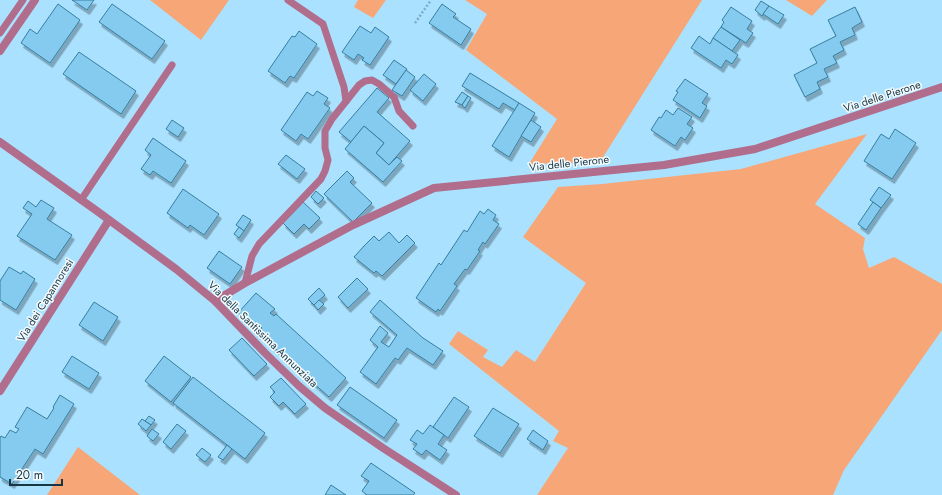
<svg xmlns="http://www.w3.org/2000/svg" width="942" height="495" font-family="Jost,sans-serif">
	<defs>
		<filter id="shadow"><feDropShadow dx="2.5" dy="4.5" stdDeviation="0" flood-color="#0004"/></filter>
	</defs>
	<rect width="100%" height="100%" fill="#aae1ff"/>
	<g fill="#f7a777">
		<path d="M 150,0 L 229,0 L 201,40 Z"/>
		<path d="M 358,0 L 386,0 L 373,18 L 354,7 Z"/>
		<path d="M 465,0 L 702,0 L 600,162 L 529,164 L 557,119 L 466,50 L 487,14 Z"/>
		<path d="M 786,0 L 827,0 L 812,16 Z"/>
		<path d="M 867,134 L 815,204 L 865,238 L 863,249 L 869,268 L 894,257 L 942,284 L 942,330 L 844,470 L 833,495 L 537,495 L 568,448 L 553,441 L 559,431 L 449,344 L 458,331 L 488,350 L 483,357 L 502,367 L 516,350 L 535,362 L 586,283 L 523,237 L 558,187 L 602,184 L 741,169 Z"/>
		<path d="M 78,447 L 140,495 L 47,495 Z"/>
	</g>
	<g fill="#84cbef" stroke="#377e9f" filter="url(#shadow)">
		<path d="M 72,0 L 94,0 L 87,10 Z"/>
		<path d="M 761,1 L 769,6 L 762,16 L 755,10 Z"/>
		<path d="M 58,4 L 80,20 L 50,63 L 21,43 L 30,29 L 37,34 Z"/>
		<path d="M 112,4 L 165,41 L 152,59 L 99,22 Z"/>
		<path d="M 442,4 L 456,14 L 453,17 L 471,29 L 461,45 L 429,23 Z"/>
		<path d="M 769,6 L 784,15 L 778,24 L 763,14 Z"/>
		<path d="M 731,7 L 752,21 L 747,29 L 753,33 L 746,43 L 721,27 L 724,22 L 722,20 Z"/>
		<path d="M 855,7 L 862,22 L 852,28 L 855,35 L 840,42 L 844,50 L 833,56 L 837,63 L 824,69 L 828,77 L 817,82 L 820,89 L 805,97 L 794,75 L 817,63 L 810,49 L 836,36 L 828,20 Z"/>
		<path d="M 360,26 L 371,33 L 375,27 L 389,37 L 370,65 L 362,60 L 364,58 L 358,54 L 354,60 L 342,52 Z"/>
		<path d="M 721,27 L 740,40 L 732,51 L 713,38 Z"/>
		<path d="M 299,31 L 317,44 L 294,78 L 290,76 L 285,83 L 268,71 L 292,36 L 295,37 Z"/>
		<path d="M 699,36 L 710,44 L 713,38 L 738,55 L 732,64 L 726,60 L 721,68 L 691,48 Z"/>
		<path d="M 79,52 L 136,91 L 121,114 L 63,74 Z"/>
		<path d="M 394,60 L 407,69 L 396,84 L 383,75 Z"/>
		<path d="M 406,70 L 415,77 L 402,96 L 392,90 Z"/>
		<path d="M 470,73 L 519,103 L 515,110 L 503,103 L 499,109 L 462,86 Z"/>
		<path d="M 424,74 L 436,84 L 423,101 L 410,90 Z"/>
		<path d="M 685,79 L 708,94 L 702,103 L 707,106 L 700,118 L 673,100 L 678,92 L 676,91 Z"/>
		<path d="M 377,88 L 389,98 L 377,112 L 410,141 L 389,165 L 376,153 L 384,143 L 364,126 L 351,142 L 339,132 Z"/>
		<path d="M 317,91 L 328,98 L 324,104 L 330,108 L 308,139 L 301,134 L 296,141 L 281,130 L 307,92 L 313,96 Z"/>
		<path d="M 462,92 L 468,96 L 462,105 L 455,102 Z"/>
		<path d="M 468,96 L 471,98 L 465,108 L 462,105 Z"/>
		<path d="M 519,103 L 535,113 L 509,157 L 492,146 Z"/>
		<path d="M 678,108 L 692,117 L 687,124 L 693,128 L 685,140 L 681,137 L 675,146 L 651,130 L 659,117 L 661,118 L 666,110 L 673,115 Z"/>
		<path d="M 172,120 L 184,128 L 178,137 L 166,129 Z"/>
		<path d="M 531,120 L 541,127 L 531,142 L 521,136 Z"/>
		<path d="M 364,126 L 384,143 L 376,153 L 389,165 L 397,157 L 402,161 L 383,182 L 345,149 Z"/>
		<path d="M 895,129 L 916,143 L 892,179 L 864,161 L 881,134 L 889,139 Z"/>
		<path d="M 153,138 L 186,161 L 171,183 L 153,171 L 150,175 L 141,169 L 151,155 L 145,150 Z"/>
		<path d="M 286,155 L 305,169 L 297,179 L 278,164 Z"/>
		<path d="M 347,171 L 354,178 L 350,182 L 372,203 L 353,222 L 324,194 Z"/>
		<path d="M 879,187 L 891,195 L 881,208 L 870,200 Z"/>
		<path d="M 183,189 L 219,214 L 204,235 L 190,225 L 188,228 L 167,213 Z"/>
		<path d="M 316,191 L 324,198 L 318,204 L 311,197 Z"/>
		<path d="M 41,200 L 54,208 L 47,219 L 72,235 L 55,260 L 17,236 L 32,214 L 23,208 L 28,201 L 36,207 Z"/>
		<path d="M 303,202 L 320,218 L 309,229 L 304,224 L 294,234 L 283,223 Z"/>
		<path d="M 873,202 L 881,208 L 866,230 L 858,224 Z"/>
		<path d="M 488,209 L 496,215 L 493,220 L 499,224 L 485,244 L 483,242 L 478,250 L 480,251 L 467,270 L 465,269 L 454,284 L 457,286 L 440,311 L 438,309 L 436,312 L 416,298 L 439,263 L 441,265 L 464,230 L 467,232 L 480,211 L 484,214 Z"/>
		<path d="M 243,215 L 251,220 L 244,231 L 236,225 Z"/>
		<path d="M 239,227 L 244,231 L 239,238 L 234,234 Z"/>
		<path d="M 389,232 L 399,243 L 407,235 L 415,243 L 382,276 L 376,271 L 374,273 L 354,257 L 364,246 L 374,236 L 379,241 Z"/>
		<path d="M 219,251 L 242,267 L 230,284 L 207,268 Z"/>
		<path d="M 9,267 L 21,274 L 23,271 L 35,279 L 16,310 L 0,300 L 0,281 Z"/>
		<path d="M 357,278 L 368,289 L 348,308 L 338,297 Z"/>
		<path d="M 319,288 L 325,295 L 314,305 L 308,299 Z"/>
		<path d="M 256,293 L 275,309 L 270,313 L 274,316 L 276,314 L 346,378 L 329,397 L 284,357 L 258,332 L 262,328 L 259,326 L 257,329 L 238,313 Z"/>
		<path d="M 319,300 L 324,304 L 318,310 L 314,305 Z"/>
		<path d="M 380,300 L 423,338 L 443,351 L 433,365 L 407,348 L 398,360 L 395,358 L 376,384 L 360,372 L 378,347 L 370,340 L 380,326 L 388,333 L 381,342 L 389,347 L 397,335 L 370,312 Z"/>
		<path d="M 94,302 L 118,317 L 103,341 L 79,325 Z"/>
		<path d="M 242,338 L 267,364 L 254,376 L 229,350 Z"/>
		<path d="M 72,356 L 99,373 L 89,389 L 62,372 Z"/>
		<path d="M 164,356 L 191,377 L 171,402 L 145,381 Z"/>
		<path d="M 193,377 L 265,433 L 245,459 L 173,403 Z"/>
		<path d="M 281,378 L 306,404 L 295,414 L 283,402 L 279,406 L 270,397 L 275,392 L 270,387 Z"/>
		<path d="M 350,387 L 397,420 L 384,438 L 337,405 Z"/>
		<path d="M 60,395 L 74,404 L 43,454 L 35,449 L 12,484 L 0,477 L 0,438 L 1,436 L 5,438 L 10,430 L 16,433 L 19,429 L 15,427 L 27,407 L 47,419 L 54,408 L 53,407 Z"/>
		<path d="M 454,397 L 469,407 L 448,438 L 433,427 Z"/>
		<path d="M 493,408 L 519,424 L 500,453 L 474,436 Z"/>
		<path d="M 149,416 L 155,420 L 151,425 L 145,421 Z"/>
		<path d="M 142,419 L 151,425 L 146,431 L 138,424 Z"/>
		<path d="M 177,424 L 186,431 L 171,449 L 163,442 Z"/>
		<path d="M 430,425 L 444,435 L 438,444 L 447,450 L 440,460 L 426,450 L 422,455 L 413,449 L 417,444 L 410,440 L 417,430 L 423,434 Z"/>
		<path d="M 152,429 L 159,434 L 153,441 L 147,436 Z"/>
		<path d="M 533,430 L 548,441 L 543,450 L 527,439 Z"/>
		<path d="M 227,445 L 232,449 L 223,460 L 218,457 Z"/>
		<path d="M 202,448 L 211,455 L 205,462 L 196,455 Z"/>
		<path d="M 371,463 L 415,493 L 413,495 L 367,495 L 362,491 L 369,481 L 361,476 Z"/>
		<path d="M 331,485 L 346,495 L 325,495 Z"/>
	</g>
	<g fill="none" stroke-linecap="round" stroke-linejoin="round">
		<path stroke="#7cabc4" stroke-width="2.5" stroke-dasharray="2 2" stroke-linecap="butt" d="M 415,23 L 431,0"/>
		<g stroke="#b06e8c" stroke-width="7">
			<path d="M 288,0 L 323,24 L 344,87 L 346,101"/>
			<path d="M 0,33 L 23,0"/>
			<path d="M 81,200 L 172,65"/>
			<path d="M 245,283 L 252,256 L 259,244 L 321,179 L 325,171 L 328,160 L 325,148 L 325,131 L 332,119 L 359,85 L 365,81 L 372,80 L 379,84 L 394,97 L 399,111 L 413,126"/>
		</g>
		<g stroke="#b06e8c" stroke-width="8">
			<path d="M 0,51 L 35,0"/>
			<path d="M 215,301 L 245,283 L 353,225 L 434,188 L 664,165 L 755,149 L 942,87"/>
			<path d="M 0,391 L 109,220"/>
		</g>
		<path stroke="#b06e8c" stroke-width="8" d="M 0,142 L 97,211 L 176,269 L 215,301 L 265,353 L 299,386 L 325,408 L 383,448 L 456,495"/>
	</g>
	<g text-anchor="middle" stroke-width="3" stroke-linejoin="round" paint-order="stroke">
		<g font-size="11" fill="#173543" stroke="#f4fbfe">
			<text transform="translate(882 96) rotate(-18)" y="4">Via delle Pierone</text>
			<text transform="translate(569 163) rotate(-6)" y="4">Via delle Pierone</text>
			<text transform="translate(45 300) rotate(-58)" y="4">Via dei Capannoresi</text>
			<text transform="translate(263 334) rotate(44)" y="4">Via della Santissima Annunziata</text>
		</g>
	</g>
	<path d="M10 479v6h52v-6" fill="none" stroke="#173543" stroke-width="2"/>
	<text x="16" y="479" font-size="12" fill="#173543" stroke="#f4fbfe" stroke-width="3" paint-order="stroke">20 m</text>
</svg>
